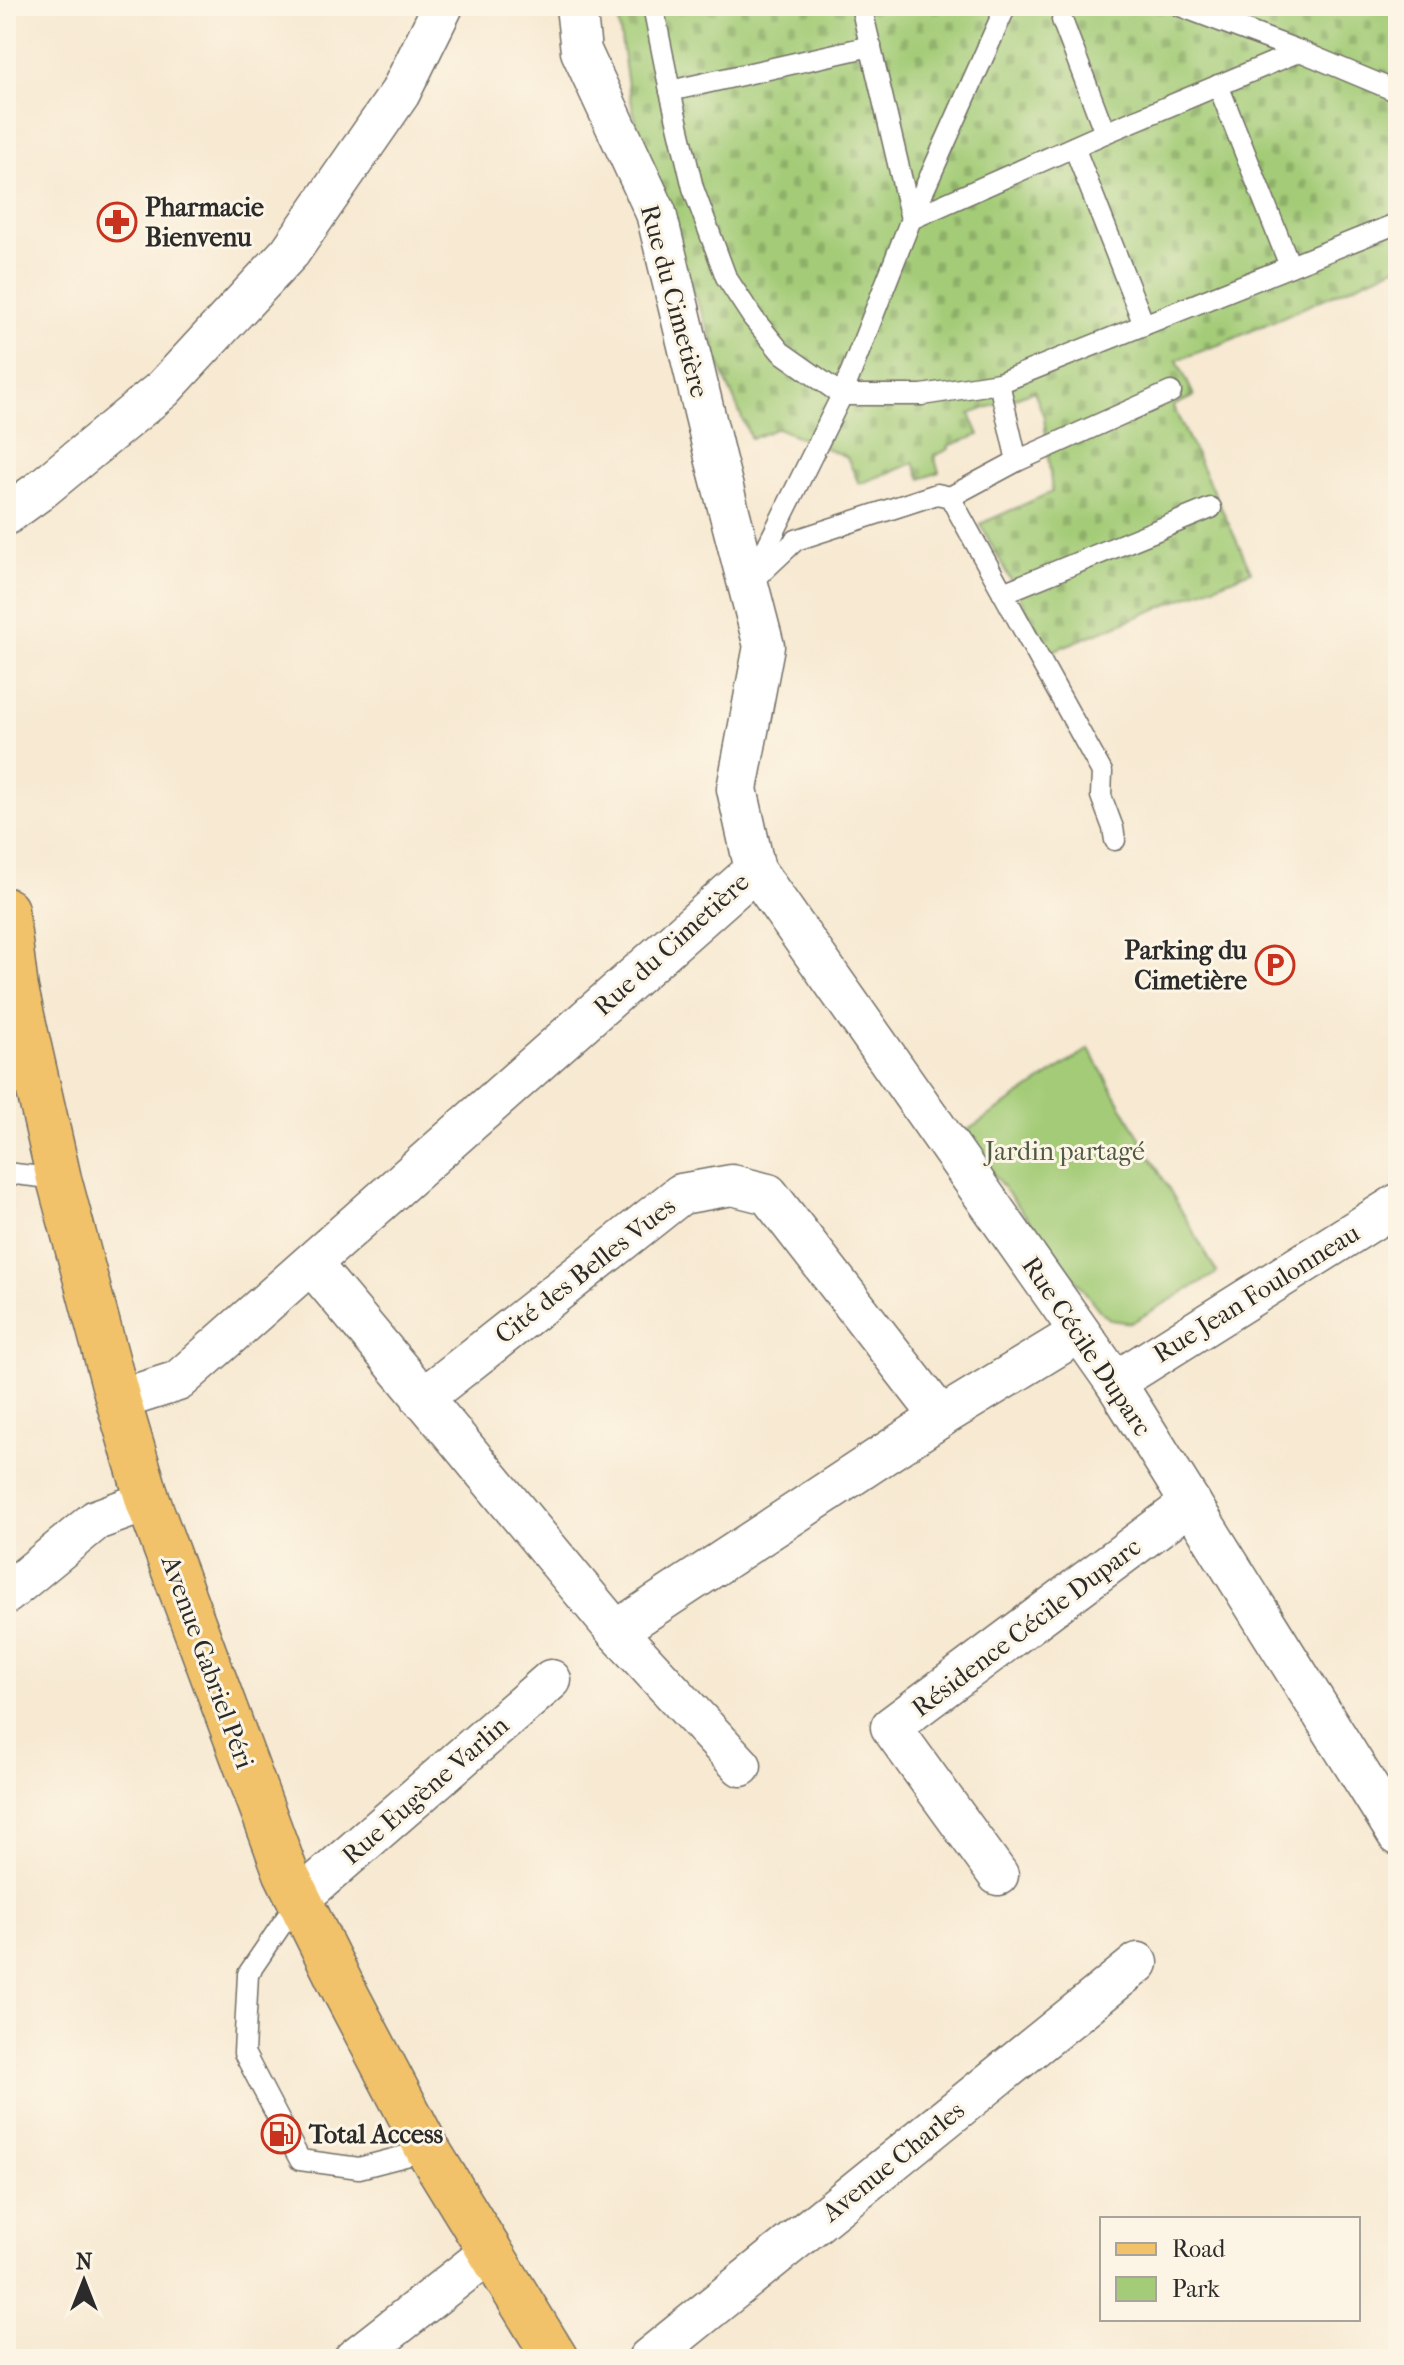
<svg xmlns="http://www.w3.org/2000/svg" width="1404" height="2365" font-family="'IM FELL French Canon',serif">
	<defs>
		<pattern id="cemetery-stones" width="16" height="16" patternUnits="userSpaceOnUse" patternTransform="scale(2)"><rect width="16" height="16" fill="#a4cc78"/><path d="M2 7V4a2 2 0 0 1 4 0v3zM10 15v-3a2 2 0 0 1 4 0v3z" fill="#8daf68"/></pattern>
	</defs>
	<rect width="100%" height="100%" fill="#fcf5e5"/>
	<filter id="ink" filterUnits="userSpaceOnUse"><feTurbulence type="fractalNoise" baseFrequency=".0125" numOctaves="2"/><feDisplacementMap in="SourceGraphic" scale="16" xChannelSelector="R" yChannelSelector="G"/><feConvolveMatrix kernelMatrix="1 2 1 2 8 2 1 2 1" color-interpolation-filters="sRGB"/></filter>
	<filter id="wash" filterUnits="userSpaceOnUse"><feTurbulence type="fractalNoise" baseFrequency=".006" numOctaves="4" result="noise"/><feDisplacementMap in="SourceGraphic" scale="32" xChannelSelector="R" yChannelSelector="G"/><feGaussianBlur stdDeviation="1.8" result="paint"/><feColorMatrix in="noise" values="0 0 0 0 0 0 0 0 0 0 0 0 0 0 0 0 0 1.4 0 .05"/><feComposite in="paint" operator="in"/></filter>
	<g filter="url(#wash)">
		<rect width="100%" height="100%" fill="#f7e9d2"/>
		<path fill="#a4cc78" stroke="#687c52" stroke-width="2" d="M 1089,1049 L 1217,1273 L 1131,1323 L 1111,1320 L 1100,1311 L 962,1134 Z"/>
		<path fill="url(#cemetery-stones)" stroke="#687c52" stroke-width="2" d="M 616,6 L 1398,6 L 1398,266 L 1226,342 L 1177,360 L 1194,396 L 1173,406 L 1251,571 L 1050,652 L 980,524 L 1052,492 L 1044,417 L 1034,391 L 970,414 L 979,435 L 948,446 L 949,449 L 934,456 L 939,472 L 921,479 L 914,463 L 859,484 L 847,457 L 778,428 L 751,439 L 712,348 L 715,345 C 680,263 647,178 629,91 C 624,63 621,34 616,6 Z"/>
	</g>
	<g filter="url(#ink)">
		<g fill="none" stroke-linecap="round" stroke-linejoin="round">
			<g stroke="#726e65" stroke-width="23">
				<g id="service">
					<path d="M 653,6 L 670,91 L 693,188 L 726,277 L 753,318 L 781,352 L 842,395 L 922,395 L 999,383 L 1398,223"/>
					<path d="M 861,6 L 911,219 L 1105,133 L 1300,51 L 1398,92"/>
					<path d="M 1180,6 L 1300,51"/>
					<path d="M 1062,20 L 1105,133"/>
					<path d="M 1218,85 L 1290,266"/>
					<path d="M 670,91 L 871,46"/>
					<path d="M 1074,147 L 1144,325"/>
					<path d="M 999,383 L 1017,461 L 1171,392"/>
					<path d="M 950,497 L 1017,461"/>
					<path d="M 760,574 L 796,540 L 937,494 L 950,497 L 1102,772 L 1101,796 L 1113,828 L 1115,840"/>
					<path d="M 750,581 L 842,395 L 911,219 L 1006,6"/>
					<path d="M 1003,593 L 1211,508"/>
					<path d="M 6,1173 L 59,1179"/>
					<path d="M 299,1899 L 248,1974 L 244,2053 L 300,2160 L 359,2168 L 428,2150"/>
				</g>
			</g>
			<g stroke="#726e65" stroke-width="43">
				<g id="minor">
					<path d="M 6,515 L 38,492 L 163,389 L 290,252 L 400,93 L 443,6"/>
					<path d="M 755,870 L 1115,1382 L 1398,1835"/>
					<path d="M 311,1264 C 414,1385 514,1509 616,1631 L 941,1417 L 768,1194 L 732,1185 L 681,1194 L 422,1399"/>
					<path d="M 1115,1382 L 1398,1204"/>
					<path d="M 118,1400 L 178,1381 L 755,870 L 737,789 L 764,646 L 716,461 L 656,213 L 581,51 L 576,6"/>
					<path d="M 941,1417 L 1079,1333"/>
					<path d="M 6,1594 L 96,1520 L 148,1501"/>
					<path d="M 616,1631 L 741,1766"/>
					<path d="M 998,1875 L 891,1727 L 1191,1503"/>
					<path d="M 299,1899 L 551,1680"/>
					<path d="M 354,2359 L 489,2253"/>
					<path d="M 648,2359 L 1138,1963"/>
				</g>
			</g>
			<g stroke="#726e65" stroke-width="47">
				<path id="primary" d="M 6,910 L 16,989 L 59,1179 L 118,1400 L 148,1501 L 286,1873 L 344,1990 L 428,2150 L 556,2359"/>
			</g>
			<use href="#service" stroke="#fff" stroke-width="20"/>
			<use href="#minor" stroke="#fff" stroke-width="40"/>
			<use href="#primary" stroke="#f2c26a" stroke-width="44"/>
		</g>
	</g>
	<defs>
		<g id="pharmacy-ring" transform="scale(2)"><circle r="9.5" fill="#fcf5e5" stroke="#c8321e" stroke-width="1.5"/><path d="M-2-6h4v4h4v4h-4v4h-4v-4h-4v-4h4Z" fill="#c8321e"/></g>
		<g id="parking-ring" transform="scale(2)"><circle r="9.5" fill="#fcf5e5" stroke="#c8321e" stroke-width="1.5"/><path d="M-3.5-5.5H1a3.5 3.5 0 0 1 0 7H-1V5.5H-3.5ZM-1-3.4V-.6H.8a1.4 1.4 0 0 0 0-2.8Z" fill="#c8321e"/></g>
		<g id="fuel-ring" transform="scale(2)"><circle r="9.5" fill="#fcf5e5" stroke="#c8321e" stroke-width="1.5"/><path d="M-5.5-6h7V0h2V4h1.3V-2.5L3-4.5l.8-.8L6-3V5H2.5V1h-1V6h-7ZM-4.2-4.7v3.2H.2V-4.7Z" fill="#c8321e"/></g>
	</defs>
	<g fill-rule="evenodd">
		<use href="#pharmacy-ring" x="117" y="222"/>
		<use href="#parking-ring" x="1275" y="965"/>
		<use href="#fuel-ring" x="281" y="2134"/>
	</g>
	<g text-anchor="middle" stroke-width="6" stroke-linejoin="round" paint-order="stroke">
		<g font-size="26" font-weight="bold" fill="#2b2b2b" stroke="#fcf5e5" text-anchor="start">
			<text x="145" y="216">Pharmacie<tspan x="145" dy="30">Bienvenu</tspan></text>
			<text x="1247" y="959" text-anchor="end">Parking du<tspan x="1247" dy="30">Cimetière</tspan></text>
			<text x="309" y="2143">Total Access</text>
		</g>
		<g font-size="26" fill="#2b2b2b" stroke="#fcf5e5">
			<text transform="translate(675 301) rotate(75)" y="9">Rue du Cimetière</text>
			<text transform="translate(671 944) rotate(-42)" y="9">Rue du Cimetière</text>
			<text transform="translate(585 1270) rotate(-38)" y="9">Cité des Belles Vues</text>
			<text transform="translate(1256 1293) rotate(-32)" y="9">Rue Jean Foulonneau</text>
			<text transform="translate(1087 1346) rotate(56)" y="9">Rue Cécile Duparc</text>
			<text transform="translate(1026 1627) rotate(-37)" y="9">Résidence Cécile Duparc</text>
			<text transform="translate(208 1662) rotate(70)" y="9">Avenue Gabriel Péri</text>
			<text transform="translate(425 1790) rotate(-41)" y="9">Rue Eugène Varlin</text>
			<text transform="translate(893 2161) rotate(-39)" y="9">Avenue Charles</text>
		</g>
		<g font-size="26" fill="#4f5b42" stroke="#fcf5e5">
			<text x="1065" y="1160">Jardin partagé</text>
		</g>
	</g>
	<rect width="1404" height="2365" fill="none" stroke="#fcf5e5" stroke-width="32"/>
	<rect x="1100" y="2217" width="260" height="104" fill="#fcf5e5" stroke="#a8a49b" stroke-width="2"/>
	<rect x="1116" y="2243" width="40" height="12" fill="#f2c26a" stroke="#a8a49b" stroke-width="2"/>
	<text x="1172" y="2257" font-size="24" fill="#2b2b2b">Road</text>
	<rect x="1116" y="2277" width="40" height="24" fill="#a4cc78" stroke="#a8a49b" stroke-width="2"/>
	<text x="1172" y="2297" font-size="24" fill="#2b2b2b">Park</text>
	<g transform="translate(84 2281)" stroke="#fcf5e5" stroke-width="6" paint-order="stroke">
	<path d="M0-6L14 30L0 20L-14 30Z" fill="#2b2b2b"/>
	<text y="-12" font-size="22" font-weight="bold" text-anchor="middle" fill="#2b2b2b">N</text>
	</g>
</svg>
